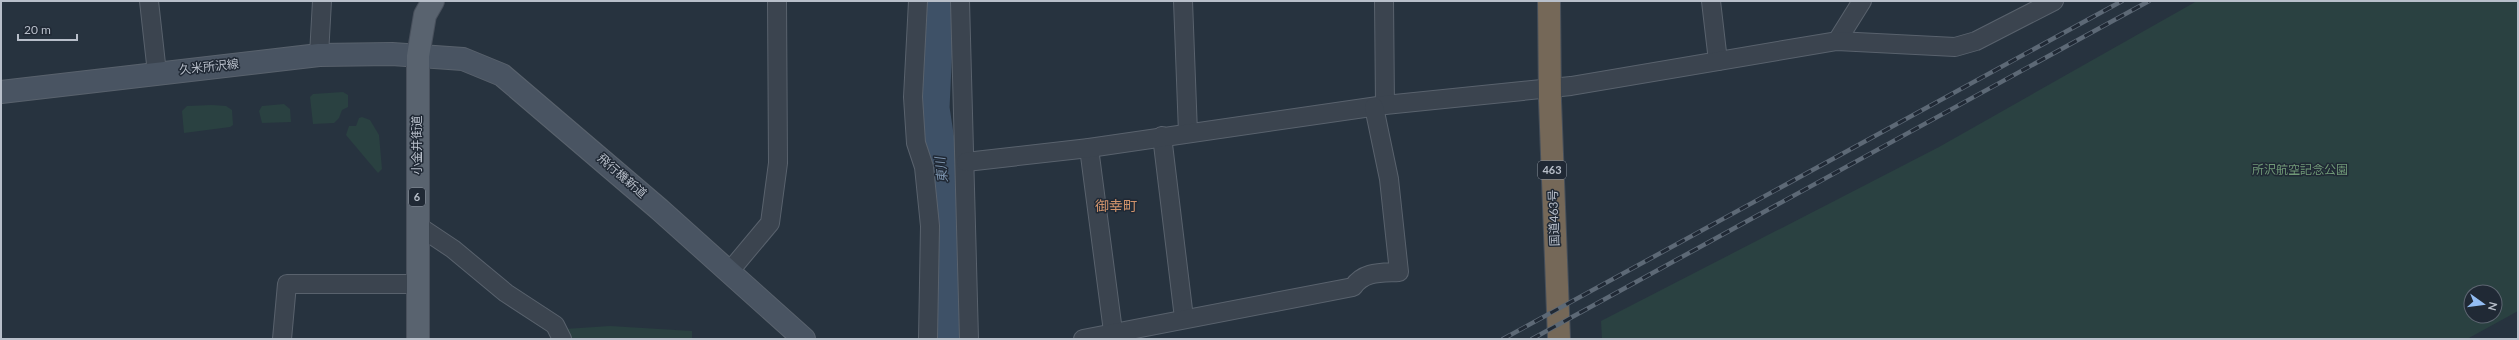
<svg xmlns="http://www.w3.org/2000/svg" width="2519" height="340" font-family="Lato,'Noto Sans JP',sans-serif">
	<rect width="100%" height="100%" fill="#27333f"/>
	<g fill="#2a4141" fill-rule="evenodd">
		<path d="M 2197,1 L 2518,1 L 2518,311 L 2467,339 L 1602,339 L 1601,321 L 1939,147 ZM 2471,292 L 2495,292 L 2495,316 L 2471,316 Z"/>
		<path d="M 343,92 L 348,95 L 348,107 L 342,110 L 339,118 L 334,123 L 313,124 L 310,97 L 313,94 Z"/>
		<path d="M 284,104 L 290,109 L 291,122 L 262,123 L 259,111 L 262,106 Z"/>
		<path d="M 212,105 L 226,106 L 232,110 L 233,125 L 230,127 L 184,133 L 182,111 L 187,106 Z"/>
		<path d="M 362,117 L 370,120 L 379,135 L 382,169 L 378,173 L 346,135 L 349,126 L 356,126 L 359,118 Z"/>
		<path d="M 610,326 L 692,331 L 692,339 L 569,339 L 565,329 Z"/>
	</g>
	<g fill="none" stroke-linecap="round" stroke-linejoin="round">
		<path stroke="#3e5167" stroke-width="35" d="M 937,1 L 932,108 L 943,181 L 946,286 L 944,339"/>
		<g stroke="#59626d" stroke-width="20">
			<g id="street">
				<path d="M 149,1 L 157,73"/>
				<path d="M 918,1 L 913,97 L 916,143 L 924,167 L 930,226 L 928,339"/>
				<path d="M 960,1 L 969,339"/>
				<path d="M 1183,1 L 1188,133"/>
				<path d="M 1384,1 L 1385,105"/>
				<path d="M 1711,1 L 1718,61"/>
				<path d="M 1837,41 L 1862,1"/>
				<path d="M 319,55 L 322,1"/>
				<path d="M 1162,136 L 1184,318"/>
				<path d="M 1089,148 L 1114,339"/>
				<path d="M 966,162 L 1089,148 L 1385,105 L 1571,86 L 1837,41 L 1955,47 L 1976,41 L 2054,1"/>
				<path d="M 417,225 L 453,249 L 506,293 L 555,325 L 562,339"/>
				<path d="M 729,272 L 770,223 L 778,163 L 777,1"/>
				<path d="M 282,339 L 287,284 L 417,284"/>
				<path d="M 1083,339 L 1353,287 C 1364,271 1381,273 1399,272 L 1389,179 L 1374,107"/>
			</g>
		</g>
		<g stroke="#59626d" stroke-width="24">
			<path id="secondary" d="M 1,92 L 319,55 L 392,54 L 463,59 L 502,75 L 659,209 L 804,339"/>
		</g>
		<g stroke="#48505c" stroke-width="24">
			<path id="primary" d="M 418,339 L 418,56 L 425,15 L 433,1"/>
		</g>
		<g stroke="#464f5a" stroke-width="24">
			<path id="highway" d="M 1549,1 L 1550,101 L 1559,339"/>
		</g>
		<use href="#street" stroke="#3b444f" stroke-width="18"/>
		<use href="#secondary" stroke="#495462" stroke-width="22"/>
		<use href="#primary" stroke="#59636f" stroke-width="22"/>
		<use href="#highway" stroke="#756858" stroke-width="22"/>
		<g stroke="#5d6976" stroke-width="4.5">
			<g id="rail">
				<path d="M 1503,339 L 2122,1"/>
				<path d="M 1532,339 L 2149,1"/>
			</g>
		</g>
		<use href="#rail" stroke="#202935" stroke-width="3" stroke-dasharray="9" stroke-linecap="butt"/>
	</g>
	<g text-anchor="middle" stroke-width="3" stroke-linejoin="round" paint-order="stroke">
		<g fill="#202935" stroke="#8a929d" stroke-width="1">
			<rect x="1538" y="161" width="28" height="18" rx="3"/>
			<rect x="409" y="188" width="16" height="18" rx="3"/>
		</g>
		<g font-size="11" font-weight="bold" fill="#b8bfca">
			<text x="1552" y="174">463</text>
			<text x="417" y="201">6</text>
		</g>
		<g font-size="12" fill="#b8bfca" stroke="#202935">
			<text transform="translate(209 67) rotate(-6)" y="4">久米所沢線</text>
			<text transform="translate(417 145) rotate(-90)" y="4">小金井街道</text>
			<text transform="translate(622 176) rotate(41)" y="4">飛行機新道</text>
			<text transform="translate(1554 218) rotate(-92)" y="4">国道463号</text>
		</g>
		<g font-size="12" fill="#709977" stroke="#202935">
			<text x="2300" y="174">所沢航空記念公園</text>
		</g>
		<g font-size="13" font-style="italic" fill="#7a91ab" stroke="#202935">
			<text transform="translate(941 170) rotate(-97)" y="5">東川</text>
		</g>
		<g font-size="14" fill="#d0936c" stroke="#202935">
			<text x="1116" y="211">御幸町</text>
		</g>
	</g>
	<rect width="2519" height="340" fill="none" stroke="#b8bfca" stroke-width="4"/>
	<g transform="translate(2483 304) rotate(104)"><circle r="19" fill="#202935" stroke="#5d6571"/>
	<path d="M0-3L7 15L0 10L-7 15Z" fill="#93bdf3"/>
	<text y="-6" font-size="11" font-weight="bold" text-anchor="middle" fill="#b8bfca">N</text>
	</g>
	<path d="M18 34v6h59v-6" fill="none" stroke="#b8bfca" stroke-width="2"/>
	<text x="24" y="34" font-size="12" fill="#b8bfca" stroke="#202935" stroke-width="3" paint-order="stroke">20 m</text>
</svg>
